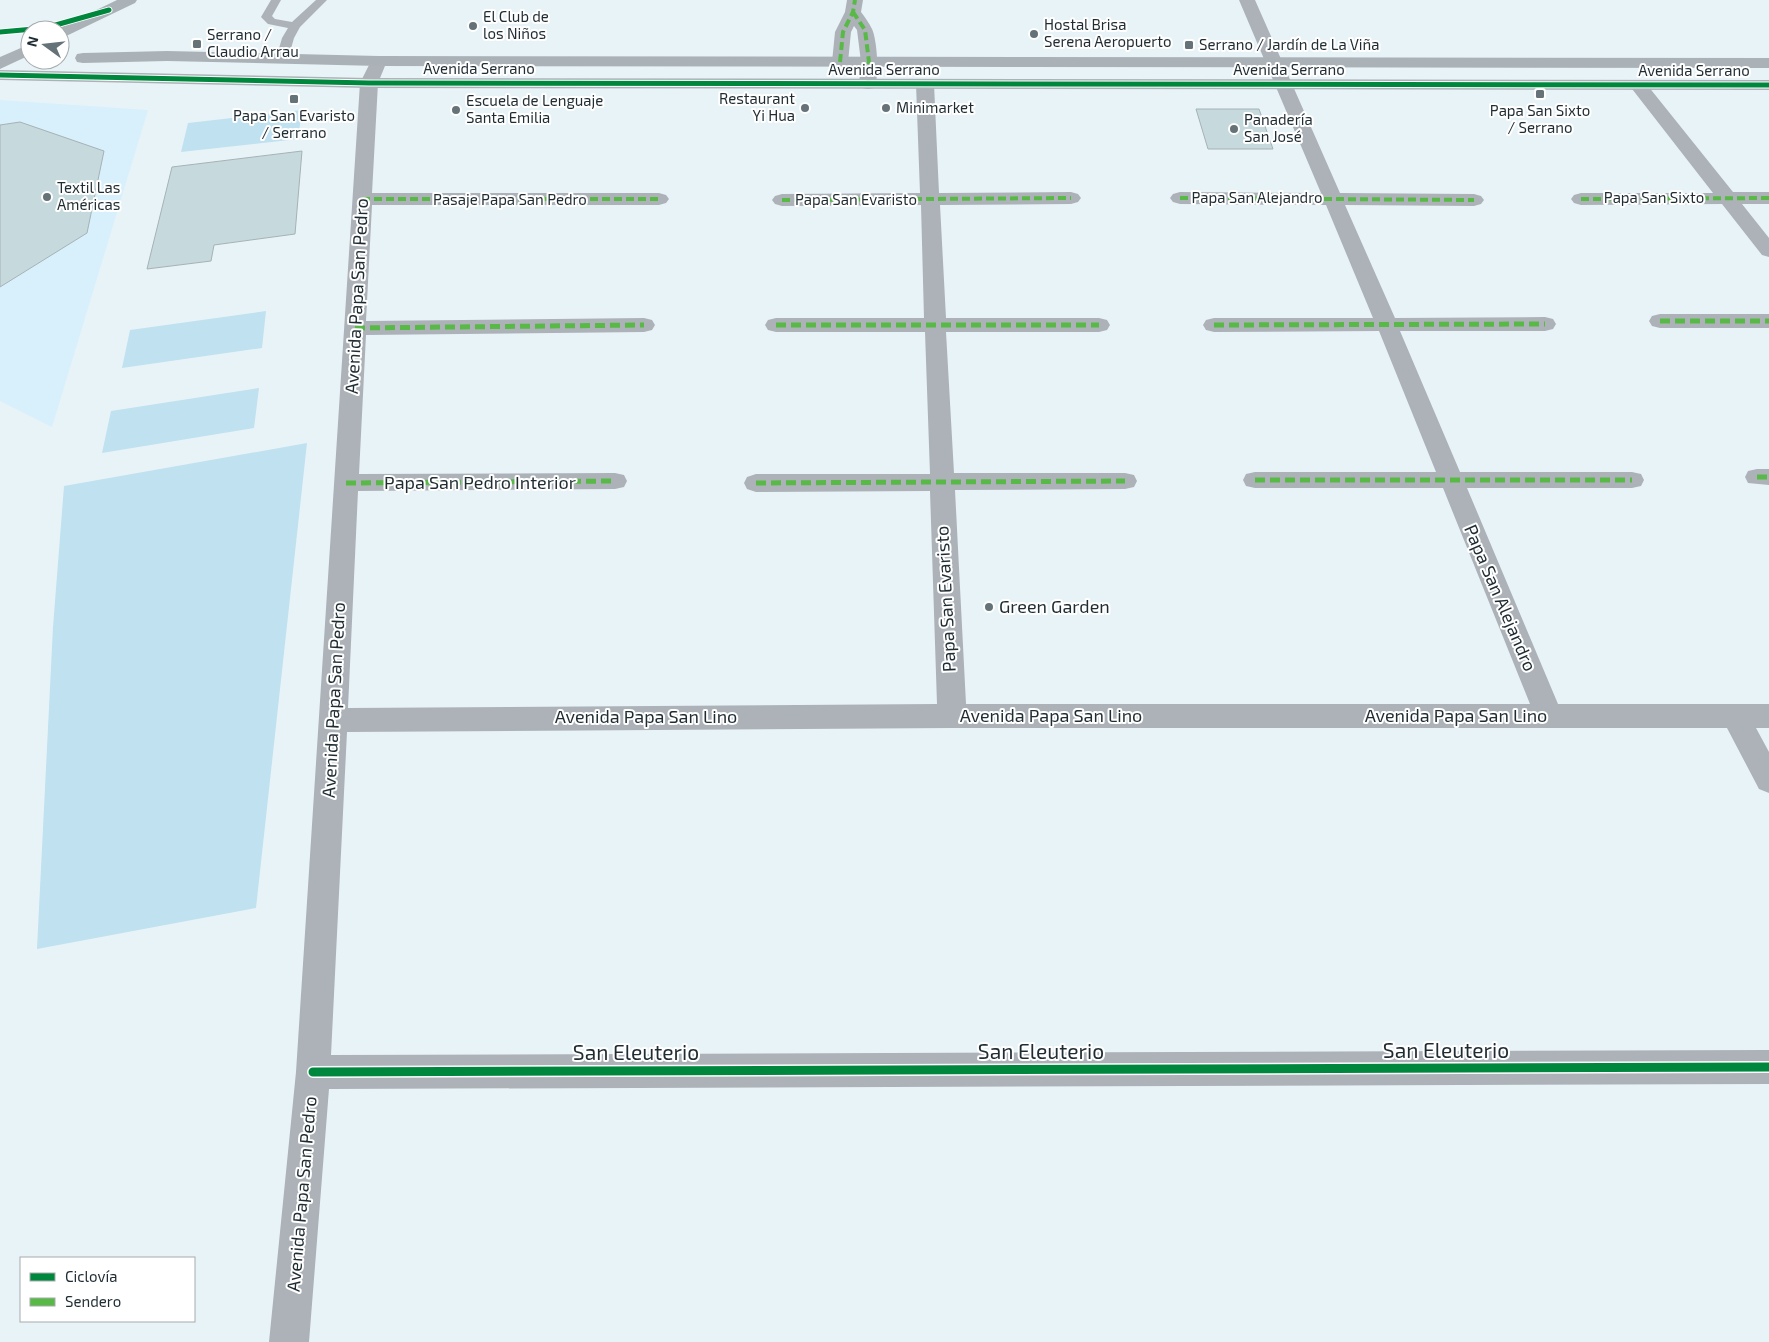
<svg xmlns="http://www.w3.org/2000/svg" width="1769" height="1342" font-family="'Exo 2',sans-serif">
	<rect width="100%" height="100%" fill="#e8f3f8"/>
	<path fill="#d8f0fb" d="M 0,100 L 148,110 L 52,427 L 0,401 Z"/>
	<g fill="#c0e1f0">
		<path d="M 302,110 L 298,139 L 181,152 L 188,123 Z"/>
		<path d="M 266,311 L 262,348 L 122,368 L 130,330 Z"/>
		<path d="M 259,388 L 254,428 L 102,453 L 111,411 Z"/>
		<path d="M 307,443 L 256,908 L 37,949 L 53,627 L 64,486 Z"/>
	</g>
	<g fill="#c6d9dc" stroke="#a6b2b5">
		<path d="M 1196,109 L 1259,109 L 1273,149 L 1208,149 Z"/>
		<path d="M 20,122 L 104,151 L 87,233 L 0,287 L 0,125 Z"/>
		<path d="M 302,151 L 295,234 L 214,245 L 211,261 L 147,269 L 172,167 Z"/>
	</g>
	<g fill="none" stroke-linecap="round" stroke-linejoin="round">
		<path fill="#acb2b8" fill-rule="evenodd" d="M 271,0 L 281,0 L 272,16 L 275,19 L 292,22 L 316,0 L 327,0 L 300,27 L 294,38 L 288,59 L 282,62 L 276,59 L 282,38 L 288,28 L 268,24 L 261,17 Z"/>
		<g fill="#acb2b8" fill-rule="evenodd">
			<path d="M 847,0 L 863,0 L 861,12 C 865,17 869,23 872,29 C 877,39 880,79 874,88 L 868,89 L 862,88 L 859,84 L 861,62 L 857,30 L 854,26 L 851,32 L 848,62 L 846,66 L 834,66 L 832,62 L 835,32 L 845,12 Z"/>
			<path d="M 1239,0 L 1255,0 L 1340,193 L 1474,194 L 1481,196 L 1484,200 L 1481,204 L 1474,206 L 1345,205 L 1395,318 L 1545,317 L 1553,319 L 1556,324 L 1553,329 L 1545,331 L 1400,331 L 1460,472 L 1632,472 L 1641,474 L 1644,480 L 1641,486 L 1632,488 L 1467,488 L 1558,704 L 1769,704 L 1769,728 L 1756,728 L 1769,752 L 1769,793 L 1759,789 L 1727,728 L 952,728 L 347,732 L 331,1055 L 1769,1050 L 1769,1084 L 329,1089 L 309,1342 L 269,1342 L 296,1072 L 360,83 L 373,57 L 385,57 L 387,61 L 378,83 L 372,193 L 659,193 L 666,195 L 669,199 L 666,203 L 659,205 L 372,205 L 366,321 L 644,318 L 652,320 L 655,325 L 652,330 L 644,332 L 366,335 L 359,474 L 615,473 L 624,475 L 627,481 L 624,487 L 615,489 L 358,491 L 348,708 L 937,704 L 930,491 L 756,492 L 747,489 L 744,483 L 747,477 L 756,474 L 930,474 L 925,332 L 776,332 L 768,330 L 765,325 L 768,320 L 776,318 L 924,318 L 921,205 L 782,206 L 775,204 L 772,200 L 775,196 L 782,194 L 920,193 L 916,84 L 919,80 L 925,79 L 931,80 L 934,84 L 939,193 L 1071,192 L 1078,194 L 1081,198 L 1078,202 L 1071,204 L 940,205 L 946,318 L 1099,318 L 1107,320 L 1110,325 L 1107,330 L 1099,332 L 946,332 L 954,473 L 1125,473 L 1134,475 L 1137,481 L 1134,487 L 1125,489 L 955,490 L 966,704 L 1530,704 L 1443,488 L 1255,488 L 1246,486 L 1243,480 L 1246,474 L 1255,472 L 1436,472 L 1379,331 L 1214,332 L 1206,330 L 1203,325 L 1206,320 L 1214,318 L 1373,318 L 1326,205 L 1180,204 L 1173,202 L 1170,198 L 1173,194 L 1180,192 L 1321,193 Z"/>
			<path d="M 1638,80 L 1644,81 L 1733,192 L 1769,192 L 1769,204 L 1742,204 L 1769,238 L 1769,257 L 1762,255 L 1722,204 L 1581,205 L 1574,203 L 1571,199 L 1574,195 L 1581,193 L 1713,193 L 1629,85 L 1632,81 Z"/>
			<path d="M 1660,314 L 1769,314 L 1769,328 L 1660,328 L 1652,326 L 1649,321 L 1652,316 Z"/>
			<path d="M 1757,469 L 1769,469 L 1769,485 L 1748,483 L 1745,477 L 1748,471 Z"/>
		</g>
		<g fill="#aab2b8" fill-rule="evenodd">
			<path d="M 117,0 L 137,0 L 135,3 L 60,39 L 60,30 L 55,30 Z"/>
			<path d="M 30,44 L 30,55 L 0,69 L 0,57 Z"/>
			<path d="M 167,51 L 379,56 L 1769,58 L 1769,68 L 379,66 L 167,61 L 83,63 L 77,62 L 75,58 L 77,54 L 83,53 Z"/>
			<path d="M 0,70 L 369,78 L 1769,80 L 1769,90 L 369,88 L 0,80 Z"/>
		</g>
		<g stroke="#58b947" stroke-width="4" stroke-dasharray="8 4" stroke-linecap="butt">
			<path d="M 853,12 L 865,30 L 869,62 L 868,84"/>
			<path d="M 840,62 L 843,32 L 853,12 L 855,0"/>
			<path d="M 1180,198 L 1474,200"/>
			<path d="M 362,199 L 659,199"/>
			<path d="M 1581,199 L 1769,198"/>
			<path d="M 782,200 L 1071,198"/>
		</g>
		<g stroke="#58b947" stroke-width="5" stroke-dasharray="10 5" stroke-linecap="butt">
			<path d="M 1660,321 L 1769,321"/>
			<path d="M 776,325 L 1099,325"/>
			<path d="M 1214,325 L 1545,324"/>
			<path d="M 355,328 L 644,325"/>
			<path d="M 1757,477 L 1769,477"/>
			<path d="M 1255,480 L 1632,480"/>
			<path d="M 346,483 L 615,481"/>
			<path d="M 756,483 L 1125,481"/>
		</g>
		<g stroke="#fff" stroke-width="7">
			<g id="cycleway-far1">
				<path d="M 0,32 L 45,28 L 109,10"/>
				<path d="M 0,75 L 369,83 L 1769,85"/>
			</g>
		</g>
		<g stroke="#fff" stroke-width="12">
			<path id="cycleway" d="M 313,1072 L 1769,1067"/>
		</g>
		<use href="#cycleway-far1" stroke="#00873e" stroke-width="5"/>
		<use href="#cycleway" stroke="#00873e" stroke-width="9"/>
	</g>
	<g fill="#657277" stroke="#fff" stroke-width="2">
		<circle cx="473" cy="26" r="5"/>
		<circle cx="1034" cy="34" r="5"/>
		<rect x="192" y="39" width="10" height="10" rx="2.5"/>
		<rect x="1184" y="40" width="10" height="10" rx="2.5"/>
		<rect x="1535" y="89" width="10" height="10" rx="2.5"/>
		<rect x="289" y="94" width="10" height="10" rx="2.5"/>
		<circle cx="805" cy="108" r="5"/>
		<circle cx="886" cy="108" r="5"/>
		<circle cx="456" cy="110" r="5"/>
		<circle cx="1234" cy="129" r="5"/>
		<circle cx="47" cy="197" r="5"/>
		<circle cx="989" cy="607" r="5"/>
	</g>
	<g text-anchor="middle" stroke-width="4" stroke-linejoin="round" paint-order="stroke">
		<g font-size="15" fill="#1f2c32" stroke="#fff" text-anchor="start">
			<text x="483" y="22">El Club de<tspan x="483" dy="17">los Niños</tspan></text>
			<text x="1044" y="30">Hostal Brisa<tspan x="1044" dy="17">Serena Aeropuerto</tspan></text>
			<text x="207" y="40">Serrano /<tspan x="207" dy="17">Claudio Arrau</tspan></text>
			<text x="1199" y="50">Serrano / Jardín de La Viña</text>
			<text x="795" y="104" text-anchor="end">Restaurant<tspan x="795" dy="17">Yi Hua</tspan></text>
			<text x="466" y="106">Escuela de Lenguaje<tspan x="466" dy="17">Santa Emilia</tspan></text>
			<text x="896" y="113">Minimarket</text>
			<text x="1540" y="116" text-anchor="middle">Papa San Sixto<tspan x="1540" dy="17">/ Serrano</tspan></text>
			<text x="294" y="121" text-anchor="middle">Papa San Evaristo<tspan x="294" dy="17">/ Serrano</tspan></text>
			<text x="1244" y="125">Panadería<tspan x="1244" dy="17">San José</tspan></text>
			<text x="57" y="193">Textil Las<tspan x="57" dy="17">Américas</tspan></text>
		</g>
		<g font-size="15" fill="#1f2c32" stroke="#fff">
			<text x="479" y="74">Avenida Serrano</text>
			<text x="884" y="75">Avenida Serrano</text>
			<text x="1289" y="75">Avenida Serrano</text>
			<text x="1694" y="76">Avenida Serrano</text>
			<text x="1257" y="203">Papa San Alejandro</text>
			<text x="1654" y="203">Papa San Sixto</text>
			<text x="510" y="205">Pasaje Papa San Pedro</text>
			<text x="856" y="205">Papa San Evaristo</text>
		</g>
		<g font-size="18" fill="#1f2c32" stroke="#fff">
			<text transform="translate(357 296) rotate(-87)" y="6">Avenida Papa San Pedro</text>
			<text x="480" y="489">Papa San Pedro Interior</text>
			<text transform="translate(1500 598) rotate(67)" y="6">Papa San Alejandro</text>
			<text transform="translate(946 599) rotate(-93)" y="6">Papa San Evaristo</text>
			<text transform="translate(334 700) rotate(-87)" y="6">Avenida Papa San Pedro</text>
			<text x="1051" y="722">Avenida Papa San Lino</text>
			<text x="1456" y="722">Avenida Papa San Lino</text>
			<text x="646" y="723">Avenida Papa San Lino</text>
			<text transform="translate(302 1194) rotate(-85)" y="6">Avenida Papa San Pedro</text>
		</g>
		<g font-size="18" fill="#1f2c32" stroke="#fff" text-anchor="start">
			<text x="999" y="613">Green Garden</text>
		</g>
		<g font-size="21" fill="#1f2c32" stroke="#fff">
			<text x="1446" y="1058">San Eleuterio</text>
			<text x="1041" y="1059">San Eleuterio</text>
			<text x="636" y="1060">San Eleuterio</text>
		</g>
	</g>
	<rect x="20" y="1257" width="175" height="65" fill="#ffffff" stroke="#a5abad"/>
	<rect x="30" y="1273" width="25" height="8" fill="#00873e" stroke="#a5abad"/>
	<text x="65" y="1282" font-size="15" fill="#1f2c32">Ciclovía</text>
	<rect x="30" y="1298" width="25" height="8" fill="#58b947" stroke="#a5abad"/>
	<text x="65" y="1307" font-size="15" fill="#1f2c32">Sendero</text>
	<g transform="translate(45 45) rotate(285)"><circle r="24" fill="#ffffff" stroke="#a5abad"/>
	<path d="M0-4L9 19L0 12L-9 19Z" fill="#657277"/>
	<text y="-8" font-size="14" font-weight="bold" text-anchor="middle" fill="#1f2c32">N</text>
	</g>
</svg>
